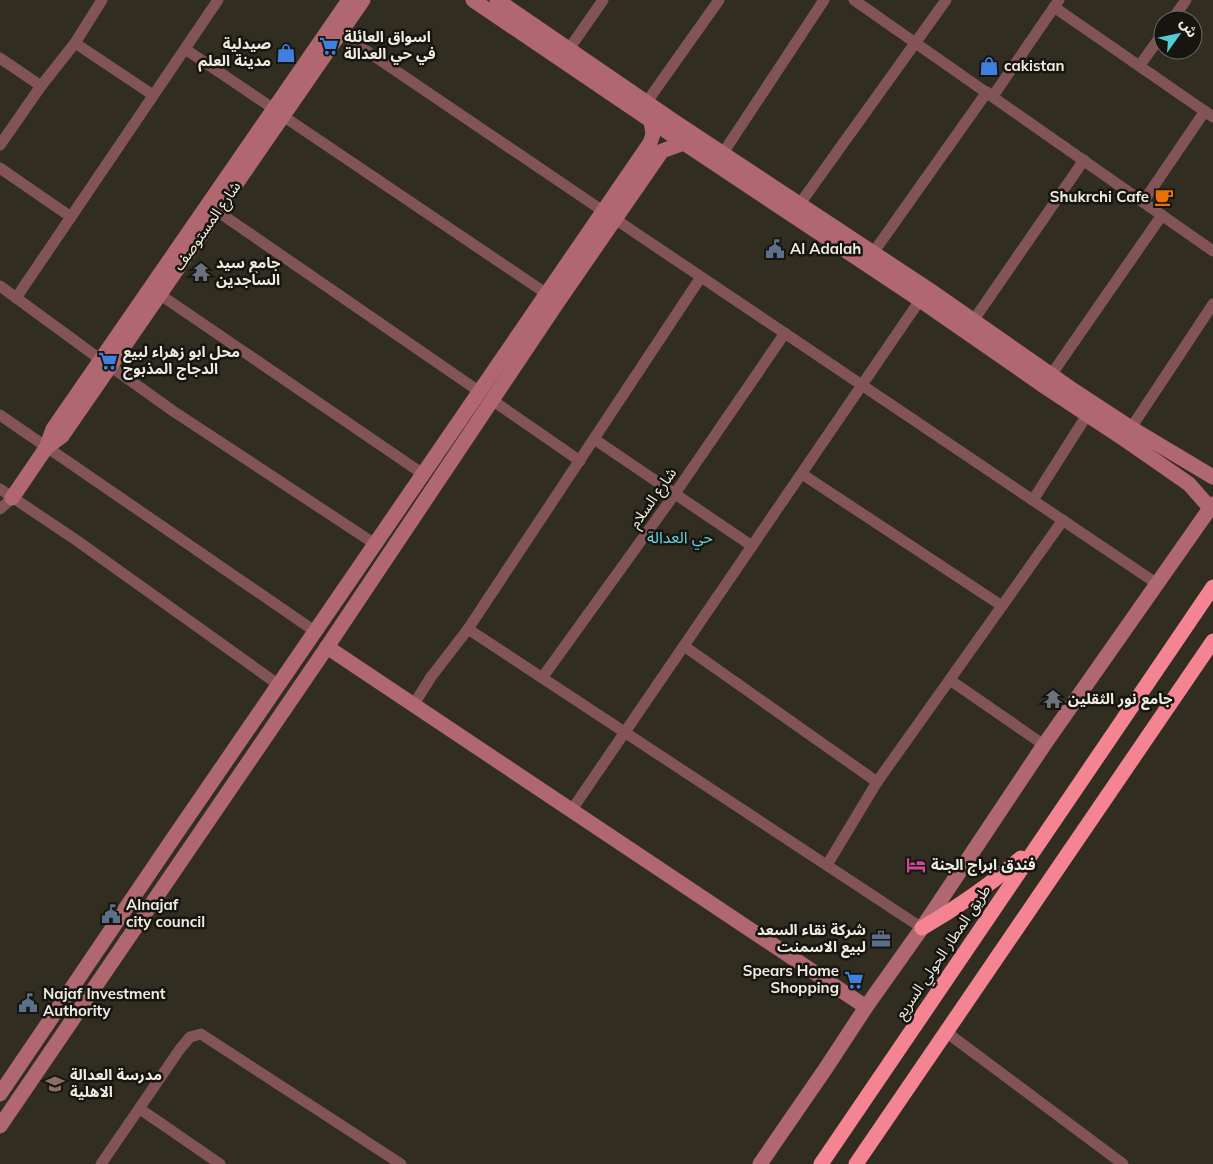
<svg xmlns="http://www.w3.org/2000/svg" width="1213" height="1164" font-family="Mulish,'Noto Sans Arabic',sans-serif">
	<rect width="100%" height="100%" fill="#312d21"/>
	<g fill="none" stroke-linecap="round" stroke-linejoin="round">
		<g stroke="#825458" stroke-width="11">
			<path d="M 854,0 L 1213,251"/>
			<path d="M 1054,7 L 1213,117"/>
			<path d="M 1172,20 L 1186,0"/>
			<path d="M 340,33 L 603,211"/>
			<path d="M 75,43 L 153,95"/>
			<path d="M 185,49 L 274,109"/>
			<path d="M 569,49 L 603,0"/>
			<path d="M 0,58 L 41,86 L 0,145"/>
			<path d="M 1140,65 L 1163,33"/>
			<path d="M 41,86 L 75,43 L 102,0"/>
			<path d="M 993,96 L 1059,0"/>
			<path d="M 646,103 L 719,0"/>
			<path d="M 283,116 L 547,294"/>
			<path d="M 723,153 L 824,0"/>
			<path d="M 0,168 L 71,217"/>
			<path d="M 1143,202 L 1205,111"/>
			<path d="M 799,205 L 946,0"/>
			<path d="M 217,211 L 480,392"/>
			<path d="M 615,219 L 1156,583"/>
			<path d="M 873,253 L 987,92"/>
			<path d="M 0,286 L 101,360"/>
			<path d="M 159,294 L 423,474"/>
			<path d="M 16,298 L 218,0"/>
			<path d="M 973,321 L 1084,160"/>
			<path d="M 110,366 L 173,411 L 375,544"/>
			<path d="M 1051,375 L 1162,215"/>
			<path d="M 492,400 L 580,461"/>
			<path d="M 0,415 L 316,632"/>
			<path d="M 1131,428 L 1213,304"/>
			<path d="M 594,439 L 752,546"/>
			<path d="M 802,474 L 1002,606"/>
			<path d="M 0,489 L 76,540 L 279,685"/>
			<path d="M 1033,500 L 1087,415"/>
			<path d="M 0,509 L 12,498"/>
			<path d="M 468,629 L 922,928"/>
			<path d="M 684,646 L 877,782"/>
			<path d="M 542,678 L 674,495 L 785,333"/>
			<path d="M 950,680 L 1044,745"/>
			<path d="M 414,704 L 431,677 L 468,629 L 701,277"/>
			<path d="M 571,811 L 920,300"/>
			<path d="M 827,865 L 877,782 L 1063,520"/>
			<path d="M 946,1032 L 1123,1164"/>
			<path d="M 140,1109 L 220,1164"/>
			<path d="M 101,1164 L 180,1049 L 190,1037 L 201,1034 L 401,1164"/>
		</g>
		<g stroke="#b06770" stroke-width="15">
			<path d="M 473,0 L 684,143 L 920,300 L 1044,386 L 1124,439 L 1189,484 L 1210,508"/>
			<path d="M 497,0 L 675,122 L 928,289 L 1070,388 L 1131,428 L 1213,477"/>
			<path d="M 47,447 L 62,436 L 363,0"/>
			<path d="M 12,498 L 46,448 L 53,429 L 349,0"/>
			<path d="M 327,647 L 866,1007"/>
			<path d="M 0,1094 L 172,840 L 650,143 L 653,134 L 651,121"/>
			<path d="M 0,1126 L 327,647 L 557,303 L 662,151 L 684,143"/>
			<path d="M 760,1164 L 826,1068 L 866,1007 L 922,928 L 1044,745 L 1213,504"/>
		</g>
		<g stroke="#f48492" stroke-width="15">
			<path d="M 922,928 C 958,907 990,885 1021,858"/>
			<path d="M 821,1164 L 1213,587"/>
			<path d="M 856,1164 L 1213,641"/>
		</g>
	</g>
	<defs>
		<g id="supermarket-bare" transform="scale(1.5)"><path d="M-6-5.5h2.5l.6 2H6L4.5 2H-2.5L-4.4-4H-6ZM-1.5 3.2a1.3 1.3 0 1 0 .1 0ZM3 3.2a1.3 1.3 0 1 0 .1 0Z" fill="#3f7fe0" stroke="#171510" stroke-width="2.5" paint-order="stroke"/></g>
		<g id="shop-bare" transform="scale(1.5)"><path d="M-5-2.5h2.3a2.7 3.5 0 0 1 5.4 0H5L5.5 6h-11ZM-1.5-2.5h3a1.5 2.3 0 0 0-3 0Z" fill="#3f7fe0" stroke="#171510" stroke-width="2.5" paint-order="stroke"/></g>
		<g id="cafe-bare" transform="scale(1.5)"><path d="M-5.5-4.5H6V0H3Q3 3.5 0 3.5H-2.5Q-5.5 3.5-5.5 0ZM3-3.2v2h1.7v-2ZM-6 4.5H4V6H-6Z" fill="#e8710a" stroke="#171510" stroke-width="2.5" paint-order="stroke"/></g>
		<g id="civic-bare" transform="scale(1.5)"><path d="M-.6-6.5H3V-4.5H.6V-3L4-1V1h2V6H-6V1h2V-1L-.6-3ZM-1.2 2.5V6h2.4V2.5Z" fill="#5c6f8a" stroke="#171510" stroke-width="2.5" paint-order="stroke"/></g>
		<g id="temple-bare" transform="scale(1.5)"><path d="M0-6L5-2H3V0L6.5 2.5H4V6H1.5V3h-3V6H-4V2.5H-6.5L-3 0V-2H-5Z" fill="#6b7280" stroke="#171510" stroke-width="2.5" paint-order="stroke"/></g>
		<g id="hotel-bare" transform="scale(1.5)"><path d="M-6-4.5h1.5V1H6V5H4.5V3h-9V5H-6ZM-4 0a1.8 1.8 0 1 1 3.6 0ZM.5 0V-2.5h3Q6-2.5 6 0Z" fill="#d1479c" stroke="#171510" stroke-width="2.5" paint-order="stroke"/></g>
		<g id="office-bare" transform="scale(1.5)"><path d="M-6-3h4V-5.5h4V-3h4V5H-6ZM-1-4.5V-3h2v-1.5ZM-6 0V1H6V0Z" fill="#5c6f8a" stroke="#171510" stroke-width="2.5" paint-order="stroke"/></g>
		<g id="school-bare" transform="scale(1.5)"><path d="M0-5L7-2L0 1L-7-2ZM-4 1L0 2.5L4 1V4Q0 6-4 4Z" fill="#8d6e63" stroke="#171510" stroke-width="2.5" paint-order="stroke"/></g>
	</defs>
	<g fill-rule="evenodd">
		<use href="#supermarket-bare" x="329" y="46"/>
		<use href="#shop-bare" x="286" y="53"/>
		<use href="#shop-bare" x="989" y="66"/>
		<use href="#cafe-bare" x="1164" y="197"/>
		<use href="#civic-bare" x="775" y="249"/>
		<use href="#temple-bare" x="201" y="272"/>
		<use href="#supermarket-bare" x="108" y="361"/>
		<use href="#temple-bare" x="1053" y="699"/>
		<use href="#hotel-bare" x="916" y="865"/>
		<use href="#civic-bare" x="111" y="914"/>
		<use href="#office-bare" x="881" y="939"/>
		<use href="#supermarket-bare" x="854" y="980"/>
		<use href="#civic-bare" x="28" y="1003"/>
		<use href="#school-bare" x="55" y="1084"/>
	</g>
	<g text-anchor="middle" stroke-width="5" stroke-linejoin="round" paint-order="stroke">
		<g font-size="15" font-weight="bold" fill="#eeebe3" stroke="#171510" text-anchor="start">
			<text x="344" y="42">اسواق العائلة<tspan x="344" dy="17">في حي العدالة</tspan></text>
			<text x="271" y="49" text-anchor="end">صيدلية<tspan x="271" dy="17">مدينة العلم</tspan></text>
			<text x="1004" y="71">cakistan</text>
			<text x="1149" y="202" text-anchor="end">Shukrchi Cafe</text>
			<text x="790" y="254">Al Adalah</text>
			<text x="216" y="268">جامع سيد<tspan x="216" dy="17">الساجدين</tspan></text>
			<text x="123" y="357">محل ابو زهراء لبيع<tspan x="123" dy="17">الدجاج المذبوح</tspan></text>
			<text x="1068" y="704">جامع نور الثقلين</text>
			<text x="931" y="870">فندق ابراج الجنة</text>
			<text x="126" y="910">Alnajaf<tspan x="126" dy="17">city council</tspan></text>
			<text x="866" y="935" text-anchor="end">شركة نقاء السعد<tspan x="866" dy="17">لبيع الاسمنت</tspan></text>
			<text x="839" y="976" text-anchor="end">Spears Home<tspan x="839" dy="17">Shopping</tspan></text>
			<text x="43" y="999">Najaf Investment<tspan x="43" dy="17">Authority</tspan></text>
			<text x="70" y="1080">مدرسة العدالة<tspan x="70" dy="17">الاهلية</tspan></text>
		</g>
		<g font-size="15" fill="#eeebe3" stroke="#171510">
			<text transform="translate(207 226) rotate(-55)" y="5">شارع المستوصف</text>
			<text transform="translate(653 498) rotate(-55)" y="5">شارع السلام</text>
			<text transform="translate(943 952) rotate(-56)" y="5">طريق المطار الحولي السريع</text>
		</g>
		<g font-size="16" fill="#68d3df" stroke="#171510">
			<text x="680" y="543">حي العدالة</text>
		</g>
	</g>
	<g transform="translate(1178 35) rotate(57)"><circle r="24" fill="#171510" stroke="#6d6b64"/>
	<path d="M0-4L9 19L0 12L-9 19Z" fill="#52cbd8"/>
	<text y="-8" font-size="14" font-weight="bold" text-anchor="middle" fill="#eeebe3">ش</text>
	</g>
</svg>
